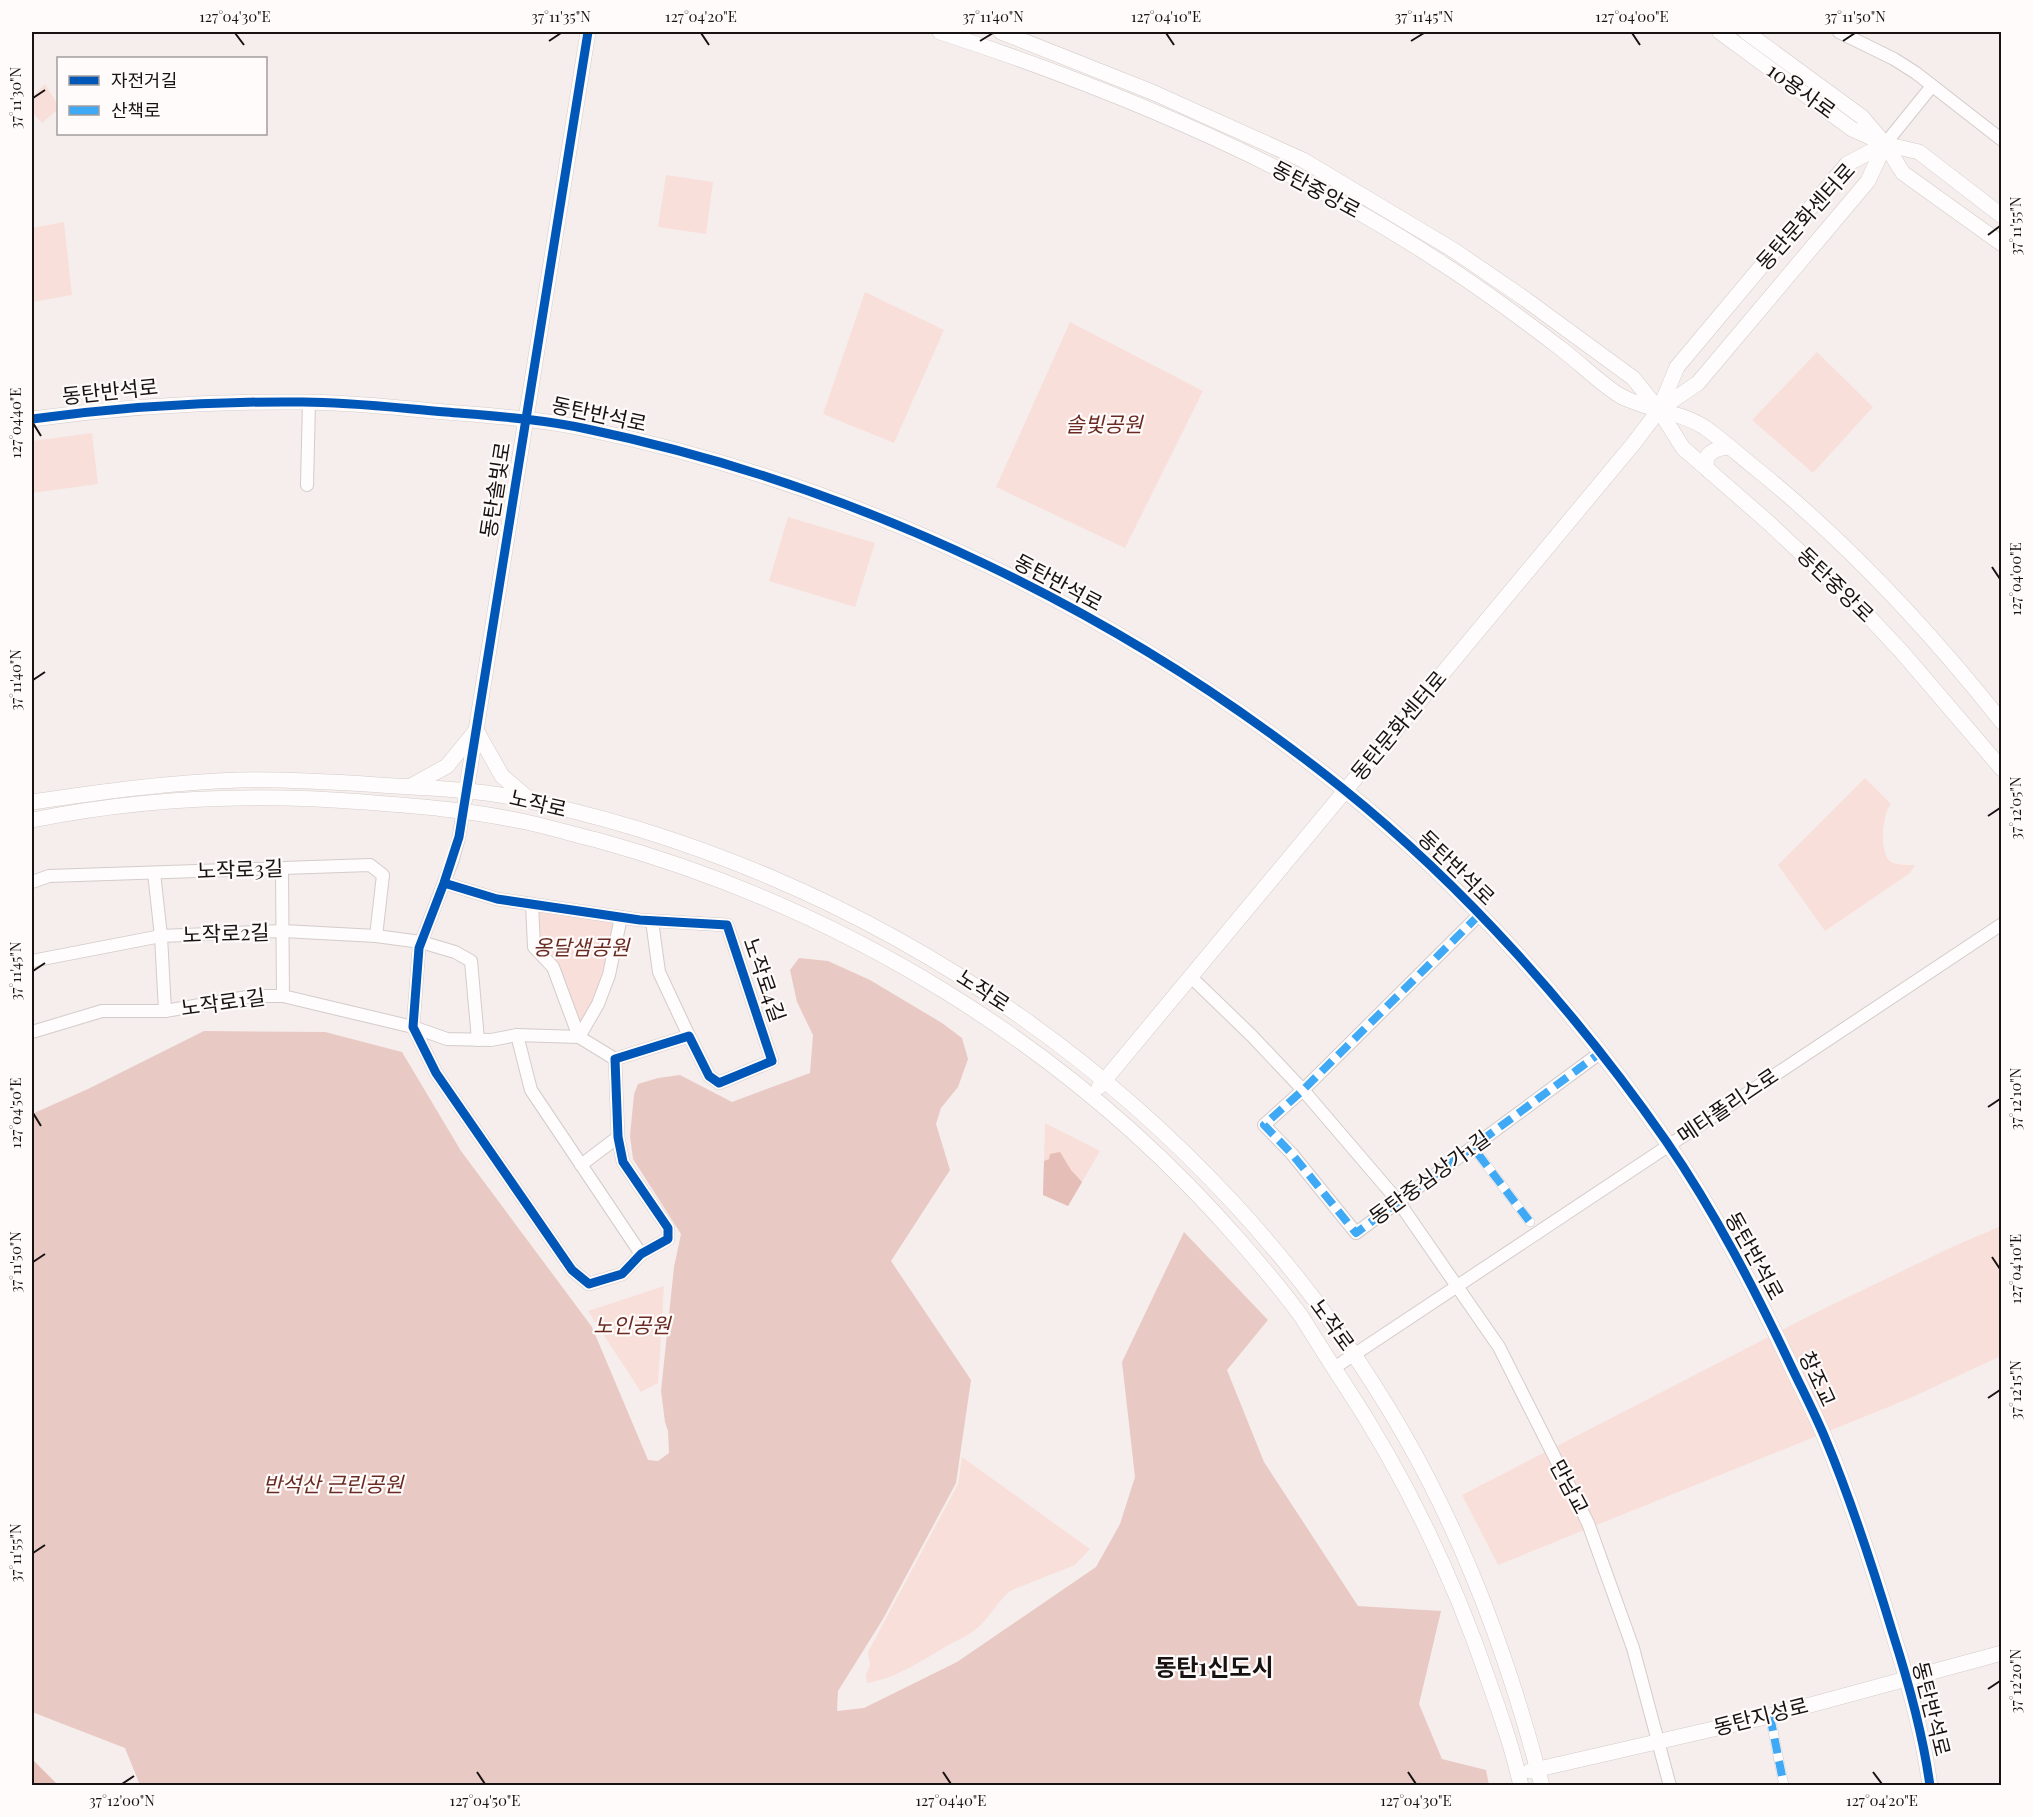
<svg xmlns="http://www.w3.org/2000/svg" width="2033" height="1817" font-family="'Playfair Display','Noto Sans KR',serif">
	<rect width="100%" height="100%" fill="#f6eeec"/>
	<g fill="#f9dfda">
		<path d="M 45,84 L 58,105 L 58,109 L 42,123 L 32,112 L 32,97 Z"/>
		<path d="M 666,175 L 713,182 L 706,234 L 658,227 Z"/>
		<path d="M 64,222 L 72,295 L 32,302 L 32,228 Z"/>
		<path d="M 865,292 L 944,330 L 894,443 L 823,414 Z"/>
		<path d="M 1070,322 L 1203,391 L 1125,548 L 996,487 Z"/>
		<path d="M 1817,352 L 1873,407 L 1813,473 L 1752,420 Z"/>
		<path d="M 92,433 L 98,484 L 32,493 L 32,441 Z"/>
		<path d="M 788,517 L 875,543 L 855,607 L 769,581 Z"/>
		<path d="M 1865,778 L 1891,804 C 1882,812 1879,855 1891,862 C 1897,865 1908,865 1915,865 L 1910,873 L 1825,931 L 1778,865 Z"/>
		<path d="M 534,907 L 619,920 L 613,956 L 579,1033 L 554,967 L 536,948 Z"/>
		<path d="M 1045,1123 L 1100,1151 L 1068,1206 L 1043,1195 Z"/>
		<path d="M 2001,1226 L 2001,1356 L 1908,1399 L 1498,1565 L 1462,1495 L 1811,1315 L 1954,1246 Z"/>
		<path d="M 664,1286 L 658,1383 L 641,1392 L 588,1311 Z"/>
		<path d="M 962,1457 L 1090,1549 L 1075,1565 L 1010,1591 C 997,1602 989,1619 976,1629 C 969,1635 960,1639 952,1643 C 925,1659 897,1678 867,1683 L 866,1675 L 870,1666 L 868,1652 L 958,1484 Z"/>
	</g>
	<path fill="#e9c9c3" d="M 799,958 L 828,961 L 870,980 L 942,1023 L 962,1038 L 968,1059 L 958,1087 L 941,1108 L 936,1124 L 950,1170 L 891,1261 L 971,1380 L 956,1483 L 883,1619 L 838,1691 L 837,1711 L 864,1708 L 957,1662 L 1096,1567 L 1120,1524 L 1135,1477 L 1122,1362 L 1184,1232 L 1268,1320 L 1227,1370 L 1264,1462 L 1358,1606 L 1441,1611 L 1419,1704 L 1442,1759 L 1486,1770 L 1489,1785 L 140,1785 L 125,1748 L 32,1712 L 32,1114 L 88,1089 L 204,1031 L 325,1032 L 402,1052 L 461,1151 L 592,1327 L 648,1460 L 658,1461 L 669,1453 L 668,1431 L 665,1422 L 661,1391 L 674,1267 L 681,1234 L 633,1159 L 630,1136 L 634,1094 L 638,1084 L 658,1078 L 680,1075 L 732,1102 L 810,1073 L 813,1035 L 797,1002 L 790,970 Z"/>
	<g fill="#e5beb7">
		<path d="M 1060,1152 L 1071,1170 L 1082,1182 L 1068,1206 L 1043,1195 L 1044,1161 L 1049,1159 L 1050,1154 Z"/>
		<path d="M 32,1759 L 58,1785 L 32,1785 Z"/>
	</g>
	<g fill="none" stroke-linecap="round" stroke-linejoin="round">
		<g stroke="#d3cccb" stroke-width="10">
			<g id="pedestrian">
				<path d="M 1478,1154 L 1530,1222"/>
				<path d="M 1770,1716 L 1784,1786"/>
			</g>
		</g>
		<g stroke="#d3cccb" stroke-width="14">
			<g id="minor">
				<path d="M 1839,32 L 1894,59 L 1916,73 L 2002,140"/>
				<path d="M 1885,144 L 1932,86"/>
				<path d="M 307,485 L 309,402"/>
				<path d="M 282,869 L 283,996"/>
				<path d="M 154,873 L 161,936 L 165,1011"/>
				<path d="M 32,882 L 49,876 L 370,865 L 383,875 L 376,936"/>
				<path d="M 444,883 L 497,899 L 640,920 L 727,925 L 772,1061 L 719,1083 L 709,1076 L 689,1036 L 615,1059 L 618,1137 L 623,1162 L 668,1228 L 668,1239 L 641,1254 L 622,1274 L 589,1284 L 572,1270 L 436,1073 L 413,1027 L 419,948 L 453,859 L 459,837 L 463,811"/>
				<path d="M 1479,915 L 1303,1090 L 1264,1125 L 1292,1154 L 1356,1233 L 1600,1053"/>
				<path d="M 652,921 L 659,972 L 689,1036"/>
				<path d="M 32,961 L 161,936 L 283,931 L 376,936 L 421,942 L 455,952 L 471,961 L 478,1040"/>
				<path d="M 1191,977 L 1252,1036 L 1303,1090 L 1398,1201 L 1499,1347 L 1588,1523 L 1633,1648 L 1670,1786"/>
				<path d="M 32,1032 L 102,1011 L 165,1011 L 253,996 L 283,996 L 413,1027 L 447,1039 L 491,1040 L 517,1035 L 579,1037 L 553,967 L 534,947 L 532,904"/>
				<path d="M 517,1035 L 531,1090 L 641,1254"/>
				<path d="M 615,1059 L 579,1037 L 598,1004 L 609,975 L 621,917"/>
				<path d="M 581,1165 L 618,1137"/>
				<path d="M 1334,1368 L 2002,924"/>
			</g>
		</g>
		<g stroke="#d3cccb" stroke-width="16">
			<g id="tertiary">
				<path d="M 940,32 C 1115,89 1289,162 1443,264 C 1485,291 1525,321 1564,351 C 1582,365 1600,383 1619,395 C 1645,410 1679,411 1704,427 C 1723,440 1741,457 1759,471 C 1850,545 1929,630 2002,722"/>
				<path d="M 1001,32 L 1152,92 L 1303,160 L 1455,251 L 1525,299 L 1633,378 L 1659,410 L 1683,448 L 1769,523 L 1870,618 L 1901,651 L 2002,769"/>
				<path d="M 1720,32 L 1852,129 L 1885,144 L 1919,152 L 2002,216"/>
				<path d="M 1746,32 L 1862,117 L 1885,144 L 1903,173 L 2002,244"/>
				<path d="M 1660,409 L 1698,383 L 1868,181 L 1885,144"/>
				<path d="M 32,419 C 122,407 212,401 303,402 C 350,402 398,408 446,412 C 493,416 541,419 587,429 C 861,486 1124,613 1342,788 C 1464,886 1577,1013 1666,1141 C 1715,1212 1755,1290 1792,1368 C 1803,1391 1815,1414 1825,1438 C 1852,1502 1873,1568 1893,1634 C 1909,1684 1923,1734 1930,1786"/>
				<path d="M 1708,470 C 1701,454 1715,448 1729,447"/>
				<path d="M 476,730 L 502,776 L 530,800"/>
				<path d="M 411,786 L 447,766 L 474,733"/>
				<path d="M 465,799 L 588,32"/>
				<path d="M 32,802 C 101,792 170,782 240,780 C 287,779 333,782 380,785 C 420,788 460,788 500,795 C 874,865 1213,1103 1403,1433 C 1467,1544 1510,1662 1542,1786"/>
				<path d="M 32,820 C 141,798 253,793 364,802 C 416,806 469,810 521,821 C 546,826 572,834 597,840 C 844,908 1070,1046 1239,1240 C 1260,1264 1282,1290 1301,1316 C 1315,1338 1329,1361 1343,1382 C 1405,1476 1453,1576 1489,1682 C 1501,1716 1513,1750 1521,1786"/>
				<path d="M 1099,1087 L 1634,443 L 1659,410 L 1677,367 L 1847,164 L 1885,144"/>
				<path d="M 1530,1771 L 1770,1716 L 2002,1653"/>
			</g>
		</g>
		<use href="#pedestrian" stroke="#fefcfc" stroke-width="9"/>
		<use href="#minor" stroke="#fefcfc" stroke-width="12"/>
		<use href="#tertiary" stroke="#fefcfc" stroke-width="15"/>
		<g stroke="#3fa9f5" stroke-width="8" stroke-dasharray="15 8" stroke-linecap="butt">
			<path d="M 1479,915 L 1303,1090 L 1264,1125 L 1292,1154 L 1356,1233 L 1600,1053"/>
			<path d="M 1478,1154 L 1530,1222"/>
			<path d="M 1770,1716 L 1784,1786"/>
		</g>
		<g stroke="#fefbfa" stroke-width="13">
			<g id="cycleway">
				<path d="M 32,419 C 122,407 212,401 303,402 C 350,402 398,408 446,412 C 493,416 541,419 587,429 C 861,486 1124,613 1342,788 C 1464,886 1577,1013 1666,1141 C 1715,1212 1755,1290 1792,1368 C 1803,1391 1815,1414 1825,1438 C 1852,1502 1873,1568 1893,1634 C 1909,1684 1923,1734 1930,1786"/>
				<path d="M 444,883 L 497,899 L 640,920 L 727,925 L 772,1061 L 719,1083 L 709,1076 L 689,1036 L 615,1059 L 618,1137 L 623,1162 L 668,1228 L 668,1239 L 641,1254 L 622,1274 L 589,1284 L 572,1270 L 436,1073 L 413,1027 L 419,948 L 444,883 L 459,837 L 588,32"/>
			</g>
		</g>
		<use href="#cycleway" stroke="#0057b8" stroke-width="9"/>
	</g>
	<path fill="none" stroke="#181312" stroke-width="2" d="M 235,33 L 244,45M 701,33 L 709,45M 1166,33 L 1174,45M 1632,33 L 1640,45M 549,41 L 561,33M 980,41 L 993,33M 1411,41 L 1424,33M 1843,41 L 1855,33M 33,98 L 45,90M 1988,235 L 2000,226M 33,423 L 41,436M 1992,567 L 2000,579M 33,680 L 45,672M 1988,816 L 2000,808M 33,971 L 45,963M 1988,1107 L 2000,1099M 33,1113 L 41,1126M 1992,1257 L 2000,1269M 33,1262 L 45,1254M 1988,1398 L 2000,1390M 33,1553 L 45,1545M 1988,1689 L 2000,1681M 477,1772 L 485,1784M 943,1772 L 951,1784M 1408,1772 L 1416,1784M 1873,1772 L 1882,1784M 122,1784 L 134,1776"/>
	<g text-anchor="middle" stroke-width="4.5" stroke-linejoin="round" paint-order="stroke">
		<g font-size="21" fill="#181312" stroke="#fefbfa">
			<text transform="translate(1801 91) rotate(36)" y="7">10용사로</text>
			<text transform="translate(1316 190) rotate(28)" y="7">동탄중앙로</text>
			<text transform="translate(1806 217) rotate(-48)" y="7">동탄문화센터로</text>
			<text transform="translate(110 392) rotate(-6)" y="7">동탄반석로</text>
			<text transform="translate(599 415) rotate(12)" y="7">동탄반석로</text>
			<text transform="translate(496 490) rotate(-81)" y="7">동탄솔빛로</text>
			<text transform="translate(1058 583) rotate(28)" y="7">동탄반석로</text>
			<text transform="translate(1835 585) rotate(44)" y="7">동탄중앙로</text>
			<text transform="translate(1399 726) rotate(-50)" y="7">동탄문화센터로</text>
			<text transform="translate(538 804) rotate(13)" y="7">노작로</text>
			<text transform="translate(1456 868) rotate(44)" y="7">동탄반석로</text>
			<text transform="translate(240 870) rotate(-2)" y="7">노작로3길</text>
			<text transform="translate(226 934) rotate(-2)" y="7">노작로2길</text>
			<text transform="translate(764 980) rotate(71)" y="7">노작로4길</text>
			<text transform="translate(983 991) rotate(33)" y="7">노작로</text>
			<text transform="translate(223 1003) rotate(-8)" y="7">노작로1길</text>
			<text transform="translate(1728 1106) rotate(-34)" y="7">메타폴리스로</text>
			<text transform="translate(1430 1178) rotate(-36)" y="7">동탄중심상가1길</text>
			<text transform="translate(1754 1256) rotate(61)" y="7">동탄반석로</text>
			<text transform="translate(1332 1325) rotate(54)" y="7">노작로</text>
			<text transform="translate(1817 1379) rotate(65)" y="7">창조교</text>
			<text transform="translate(1569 1487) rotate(62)" y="7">만남교</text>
			<text transform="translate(1931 1709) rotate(76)" y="7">동탄반석로</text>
			<text transform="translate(1761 1717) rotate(-14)" y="7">동탄지성로</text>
		</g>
		<g font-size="21" font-style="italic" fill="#6a2a22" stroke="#fefbfa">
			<text x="1104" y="432">솔빛공원</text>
			<text x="581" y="955">옹달샘공원</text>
			<text x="632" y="1333">노인공원</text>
			<text x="333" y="1492">반석산 근린공원</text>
		</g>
		<g font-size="24" font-weight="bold" fill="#181312" stroke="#fefbfa">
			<text x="1214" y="1676">동탄1신도시</text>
		</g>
	</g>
	<rect width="2033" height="1817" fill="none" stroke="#fefbfa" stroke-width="66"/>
	<rect x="57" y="57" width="210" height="78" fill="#fefbfa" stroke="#a29e9d" stroke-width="1.5"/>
	<rect x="69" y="76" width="30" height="9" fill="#0057b8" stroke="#a29e9d" stroke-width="1.5"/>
	<text x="111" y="87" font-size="18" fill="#181312">자전거길</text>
	<rect x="69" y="106" width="30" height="9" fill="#3fa9f5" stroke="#a29e9d" stroke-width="1.5"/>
	<text x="111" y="117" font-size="18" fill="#181312">산책로</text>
	<rect x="33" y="33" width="1967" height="1751" fill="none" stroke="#181312" stroke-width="2"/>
	<g font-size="15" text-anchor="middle" fill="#181312">
		<text x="235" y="22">127°04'30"E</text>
		<text x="561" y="22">37°11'35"N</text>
		<text x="701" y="22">127°04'20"E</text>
		<text x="993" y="22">37°11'40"N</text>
		<text x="1166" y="22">127°04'10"E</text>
		<text x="1424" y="22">37°11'45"N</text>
		<text x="1632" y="22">127°04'00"E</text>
		<text x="1855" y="22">37°11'50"N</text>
		<text transform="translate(16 98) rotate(-90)" y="5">37°11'30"N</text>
		<text transform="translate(2016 226) rotate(-90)" y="5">37°11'55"N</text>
		<text transform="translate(16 423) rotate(-90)" y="5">127°04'40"E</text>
		<text transform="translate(2016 579) rotate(-90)" y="5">127°04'00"E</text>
		<text transform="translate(16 680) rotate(-90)" y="5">37°11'40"N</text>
		<text transform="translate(2016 808) rotate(-90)" y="5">37°12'05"N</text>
		<text transform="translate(16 971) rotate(-90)" y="5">37°11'45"N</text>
		<text transform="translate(2016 1099) rotate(-90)" y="5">37°12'10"N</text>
		<text transform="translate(16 1113) rotate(-90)" y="5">127°04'50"E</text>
		<text transform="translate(16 1262) rotate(-90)" y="5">37°11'50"N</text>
		<text transform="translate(2016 1269) rotate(-90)" y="5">127°04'10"E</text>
		<text transform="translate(2016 1390) rotate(-90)" y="5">37°12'15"N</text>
		<text transform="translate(16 1553) rotate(-90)" y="5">37°11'55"N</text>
		<text transform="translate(2016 1681) rotate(-90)" y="5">37°12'20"N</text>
		<text x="122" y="1806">37°12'00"N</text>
		<text x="485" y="1806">127°04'50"E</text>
		<text x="951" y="1806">127°04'40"E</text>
		<text x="1416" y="1806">127°04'30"E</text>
		<text x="1882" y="1806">127°04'20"E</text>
	</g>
</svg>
